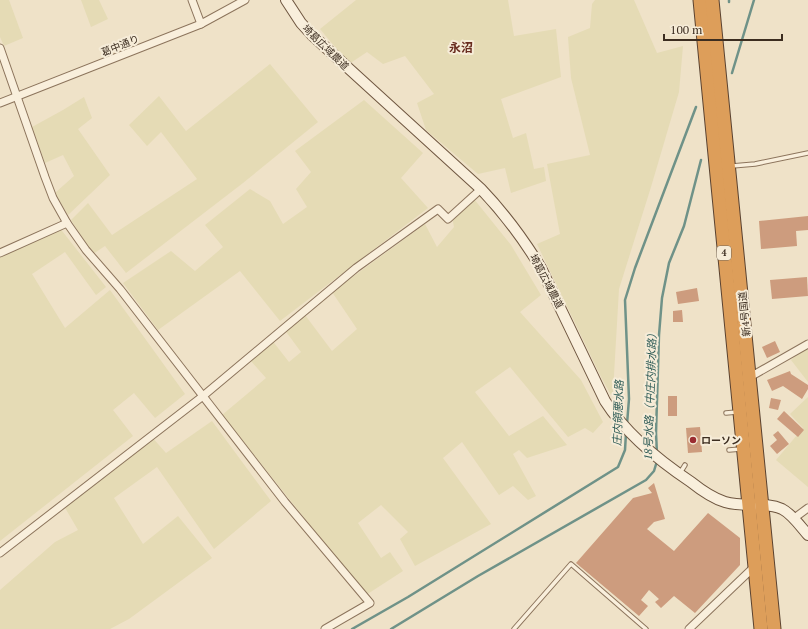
<svg xmlns="http://www.w3.org/2000/svg" width="808" height="629" font-family="'PT Serif','Noto Sans JP',serif">
	<rect width="100%" height="100%" fill="#efe2c8"/>
	<g fill="#e5dbb5">
		<path d="M 0,0 L 9,0 L 23,38 L 4,46 L 0,37 Z"/>
		<path d="M 81,0 L 99,0 L 108,19 L 91,27 Z"/>
		<path d="M 356,0 L 508,0 L 514,36 L 556,29 L 561,77 L 501,99 L 513,138 L 526,133 L 534,169 L 544,167 L 546,181 L 511,193 L 505,168 L 478,174 L 426,130 L 417,103 L 434,94 L 405,56 L 383,64 L 367,52 L 349,64 L 320,29 Z"/>
		<path d="M 595,0 L 634,0 L 657,53 L 683,46 L 679,92 L 651,187 L 619,289 L 613,392 L 611,395 L 601,377 L 537,244 L 560,234 L 547,164 L 590,155 L 571,78 L 568,37 L 590,28 L 592,4 Z"/>
		<path d="M 270,64 L 318,122 L 243,183 L 126,273 L 105,246 L 93,254 L 71,220 L 88,203 L 112,235 L 197,179 L 161,132 L 147,146 L 129,125 L 159,96 L 186,131 Z"/>
		<path d="M 84,97 L 92,118 L 78,129 L 110,175 L 68,215 L 55,193 L 74,176 L 63,155 L 45,163 L 32,127 L 63,110 Z"/>
		<path d="M 364,100 L 423,153 L 401,178 L 428,208 L 280,321 L 240,271 L 158,330 L 123,283 L 171,251 L 195,271 L 223,247 L 205,225 L 250,189 L 270,201 L 283,224 L 307,207 L 296,189 L 311,172 L 295,151 Z"/>
		<path d="M 474,199 L 511,245 L 541,295 L 520,312 L 581,380 L 603,422 L 593,433 L 585,428 L 568,437 L 510,367 L 475,392 L 509,436 L 543,416 L 567,445 L 527,458 L 519,450 L 513,454 L 536,496 L 528,500 L 513,486 L 499,495 L 462,442 L 443,458 L 491,524 L 415,566 L 400,539 L 408,532 L 381,505 L 358,523 L 381,558 L 390,552 L 403,571 L 366,595 L 222,415 L 266,378 L 249,359 L 271,339 L 289,362 L 301,352 L 284,329 L 305,315 L 332,351 L 357,329 L 332,292 L 425,224 L 437,247 L 454,227 L 452,217 Z"/>
		<path d="M 59,227 L 106,287 L 96,295 L 65,252 L 32,274 L 65,328 L 110,290 L 185,394 L 155,418 L 134,393 L 113,410 L 133,436 L 0,541 L 0,254 Z"/>
		<path d="M 807,344 L 808,345 L 808,382 L 791,360 Z"/>
		<path d="M 808,397 L 808,487 L 776,460 L 803,428 L 790,414 Z"/>
		<path d="M 212,421 L 271,501 L 214,549 L 157,467 L 114,498 L 143,544 L 178,516 L 212,558 L 129,619 L 110,629 L 0,629 L 0,590 L 55,542 L 78,530 L 64,506 L 151,436 L 166,453 Z"/>
	</g>
	<g fill="none" stroke-linecap="round" stroke-linejoin="round">
		<g stroke="#6f9288" stroke-width="2.5">
			<path d="M 729,2 L 729,0"/>
			<path d="M 732,73 L 754,0"/>
			<path d="M 627,424 L 629,399 L 625,300 L 635,268 L 696,107"/>
			<path d="M 657,454 L 656,433 L 659,335 L 662,298 L 669,263 L 684,226 L 701,160"/>
			<path d="M 352,629 L 408,597 L 618,467 L 625,450 L 626,433"/>
			<path d="M 391,629 L 478,576 L 646,480 L 654,471 L 657,461"/>
		</g>
	</g>
	<g fill="#cd9c7e">
		<path d="M 808,216 L 808,230 L 796,231 L 797,246 L 761,249 L 759,221 Z"/>
		<path d="M 807,277 L 808,296 L 772,299 L 770,280 Z"/>
		<path d="M 697,288 L 699,301 L 678,304 L 676,292 Z"/>
		<path d="M 682,310 L 683,322 L 673,322 L 673,311 Z"/>
		<path d="M 775,341 L 780,352 L 767,358 L 762,347 Z"/>
		<path d="M 790,371 L 791,374 L 808,385 L 808,389 L 802,399 L 783,386 L 772,391 L 767,380 Z"/>
		<rect x="668" y="396" width="9" height="20"/>
		<path d="M 771,398 L 781,400 L 778,410 L 769,408 Z"/>
		<path d="M 784,411 L 804,430 L 798,437 L 777,419 Z"/>
		<path d="M 700,427 L 702,452 L 688,453 L 686,428 Z"/>
		<path d="M 778,431 L 789,444 L 777,454 L 770,446 L 777,440 L 773,435 Z"/>
		<path d="M 654,483 L 665,519 L 654,522 L 647,529 L 674,551 L 708,513 L 740,538 L 740,565 L 695,613 L 674,596 L 661,608 L 655,602 L 659,599 L 649,590 L 641,600 L 648,606 L 639,616 L 576,563 L 633,498 L 652,493 L 648,488 Z"/>
	</g>
	<g fill="none" stroke-linecap="round" stroke-linejoin="round">
		<g stroke="#8c745c" stroke-width="5.5">
			<g id="lane">
				<path d="M 732,166 L 755,164 L 808,153"/>
				<path d="M 726,413 L 737,412"/>
				<path d="M 729,450 L 741,449"/>
				<path d="M 680,473 L 685,465"/>
				<path d="M 514,629 L 571,564 L 646,629"/>
			</g>
		</g>
		<g stroke="#8c745c" stroke-width="9">
			<g id="street">
				<path d="M 192,0 L 201,24"/>
				<path d="M 0,48 L 45,177 L 53,198 L 67,223 L 86,250 L 120,289 L 285,502 L 370,603 L 325,629"/>
				<path d="M 0,103 L 201,24 L 245,0"/>
				<path d="M 0,253 L 67,223"/>
				<path d="M 750,377 L 808,344"/>
				<path d="M 793,519 L 808,508"/>
				<path d="M 0,553 L 203,396 L 356,268 L 438,209 L 448,219 L 481,189"/>
				<path d="M 689,629 L 755,566"/>
			</g>
		</g>
		<g stroke="#6e553f" stroke-width="12">
			<path id="secondary" d="M 286,0 L 301,23 L 312,35 L 481,189 C 504,213 524,240 541,268 L 605,401 C 626,434 658,460 691,482 C 701,490 712,498 725,502 C 743,508 765,501 782,509 C 792,514 801,527 808,535"/>
		</g>
		<g stroke="#5a4230" stroke-width="15">
			<g id="highway">
				<path d="M 700,0 L 761,629"/>
				<path d="M 712,0 L 774,629"/>
			</g>
		</g>
		<use href="#lane" stroke="#f9efdc" stroke-width="3.5"/>
		<use href="#street" stroke="#f9efdc" stroke-width="7"/>
		<use href="#secondary" stroke="#f9efdc" stroke-width="10"/>
		<use href="#highway" stroke="#dd9e5a" stroke-width="13"/>
	</g>
	<circle fill="#9b2c31" stroke="#f6ecd8" stroke-width="1.5" cx="693" cy="440" r="4"/>
	<g text-anchor="middle" stroke-width="4" stroke-linejoin="round" paint-order="stroke">
		<rect fill="#f6ecd8" stroke="#746657" stroke-width="1" x="717" y="246" width="14" height="14" rx="3"/>
		<g font-size="9" font-weight="bold" fill="#3c2d20">
			<text x="724" y="256">4</text>
		</g>
		<g font-size="10" fill="#3c2d20" stroke="#f6ecd8">
			<text transform="translate(120 45) rotate(-22)" y="4">葛中通り</text>
			<text transform="translate(326 47) rotate(44)" y="4">埼葛広域農道</text>
			<text transform="translate(547 281) rotate(62)" y="4">埼葛広域農道</text>
			<text transform="translate(744 314) rotate(-96)" y="4">新4号国道</text>
		</g>
		<g font-size="10" font-weight="bold" fill="#3c2d20" stroke="#f6ecd8" text-anchor="start">
			<text x="701" y="444">ローソン</text>
		</g>
		<g font-size="11" font-style="italic" fill="#2f5c57" stroke="#f6ecd8">
			<text transform="translate(650 394) rotate(-88)" y="4">18号水路（中庄内排水路）</text>
			<text transform="translate(618 413) rotate(-88)" y="4">庄内領悪水路</text>
		</g>
		<g font-size="12" font-weight="bold" fill="#692c1f" stroke="#f6ecd8">
			<text x="461" y="52">永沼</text>
		</g>
	</g>
	<path d="M664 34v6h118v-6" fill="none" stroke="#3c2d20" stroke-width="2"/>
	<text x="670" y="34" font-size="12" fill="#3c2d20" stroke="#f6ecd8" stroke-width="3" paint-order="stroke">100 m</text>
</svg>
